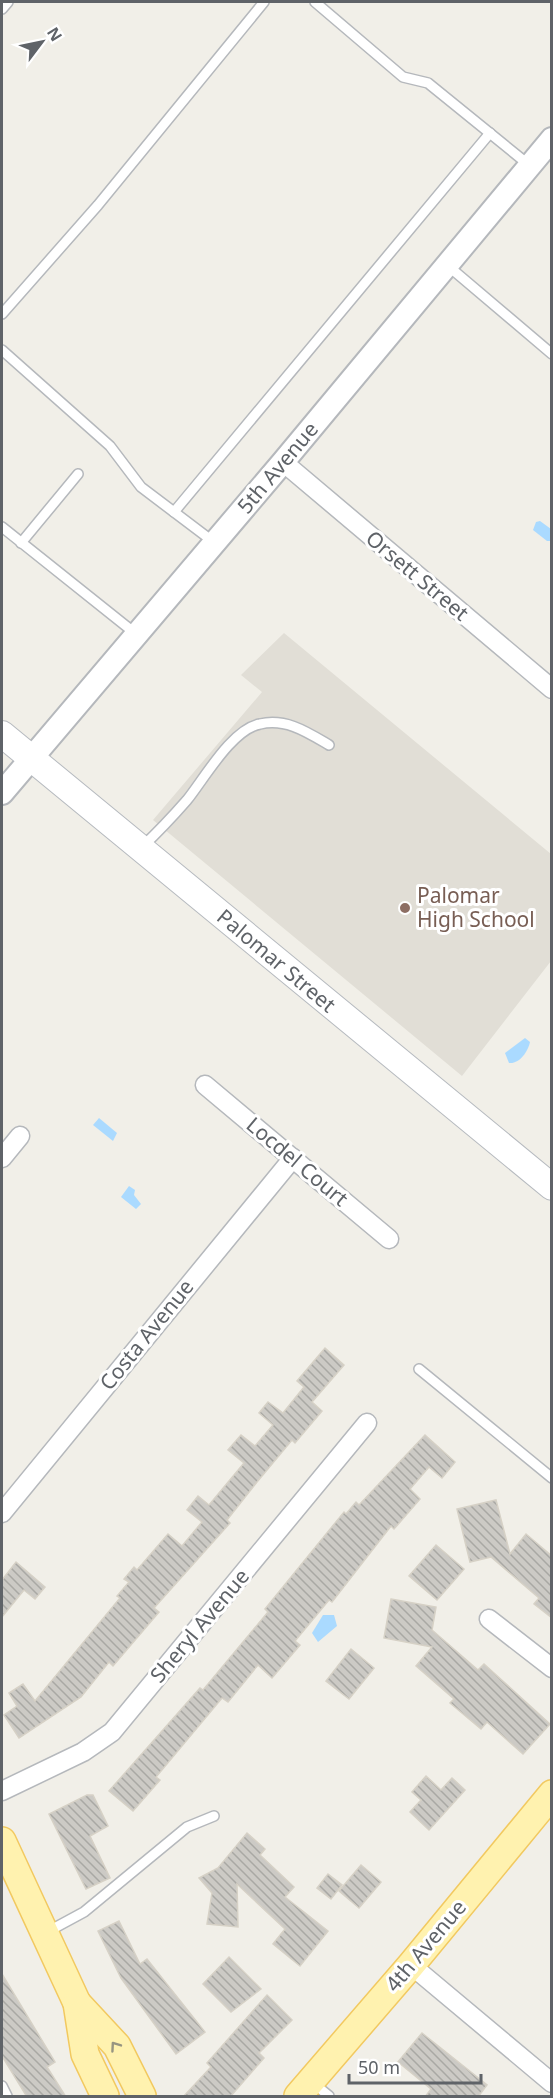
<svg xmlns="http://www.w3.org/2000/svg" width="553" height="2098" font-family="'Noto Sans',sans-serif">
	<defs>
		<pattern id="building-back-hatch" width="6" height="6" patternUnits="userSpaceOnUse" patternTransform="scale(1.5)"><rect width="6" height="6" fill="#cccac5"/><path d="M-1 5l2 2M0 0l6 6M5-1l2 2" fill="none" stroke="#a9a8a4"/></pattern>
	</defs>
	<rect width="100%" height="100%" fill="#f1efe8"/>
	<path fill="#e1ded6" d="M 284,633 L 551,854 L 551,961 L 462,1076 L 153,820 L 262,692 L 241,675 Z"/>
	<g fill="#aadaff">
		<path d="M 536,522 L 540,521 L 551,529 L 551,541 L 547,541 L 533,530 Z"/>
		<path d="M 525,1038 L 530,1042 C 528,1051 520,1064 509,1063 L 505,1053 Z"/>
		<path d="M 99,1118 L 117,1133 L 113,1141 L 93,1125 Z"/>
		<path d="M 129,1186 L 135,1190 L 134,1195 L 141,1204 L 136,1209 L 121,1197 Z"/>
		<path d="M 323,1615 L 334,1615 L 337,1626 L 318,1642 L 312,1633 Z"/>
	</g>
	<g fill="url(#building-back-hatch)" stroke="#d6d1c6" stroke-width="1.5">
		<path d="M 325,1348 L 344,1365 L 312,1402 L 322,1411 L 295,1443 L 292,1440 L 257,1482 L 227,1520 L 230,1523 L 154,1608 L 159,1612 L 113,1666 L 109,1662 L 81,1697 L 19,1738 L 4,1715 L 17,1706 L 9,1693 L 23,1684 L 35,1701 L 120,1598 L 117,1596 L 129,1582 L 124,1579 L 134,1567 L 137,1570 L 168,1534 L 182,1546 L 202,1522 L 187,1510 L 198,1496 L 209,1505 L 244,1463 L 228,1450 L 241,1435 L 255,1446 L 273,1425 L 259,1413 L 268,1402 L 283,1413 L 304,1387 L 297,1381 Z"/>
		<path d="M 425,1435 L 455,1462 L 442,1478 L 429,1467 L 410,1489 L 420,1499 L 394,1529 L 391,1526 L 332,1602 L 329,1600 L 295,1641 L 300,1645 L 272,1678 L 258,1665 L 228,1702 L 222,1698 L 156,1777 L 160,1780 L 133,1811 L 109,1791 L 200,1688 L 203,1690 L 268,1612 L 265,1609 L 344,1512 L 346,1514 L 356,1502 L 359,1505 Z"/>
		<path d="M 496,1500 L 510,1554 L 526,1534 L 552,1556 L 552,1618 L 534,1604 L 539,1598 L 491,1557 L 470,1562 L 457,1509 Z"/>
		<path d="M 436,1545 L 464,1569 L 437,1600 L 409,1576 Z"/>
		<path d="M 16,1562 L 45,1587 L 35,1599 L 24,1590 L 2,1617 L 2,1580 Z"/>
		<path d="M 391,1599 L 436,1607 L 432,1630 L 478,1670 L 484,1664 L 550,1724 L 523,1754 L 487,1722 L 481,1729 L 450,1703 L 454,1699 L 416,1666 L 432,1647 L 384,1638 Z"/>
		<path d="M 351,1649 L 374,1668 L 349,1699 L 326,1681 Z"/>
		<path d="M 426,1776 L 441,1790 L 452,1778 L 465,1790 L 429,1830 L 410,1812 L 421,1800 L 412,1792 Z"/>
		<path d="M 87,1795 L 93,1795 L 108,1826 L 90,1836 L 110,1878 L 86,1889 L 49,1814 Z"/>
		<path d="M 247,1833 L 265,1849 L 260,1855 L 294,1887 L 285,1897 L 328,1931 L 300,1966 L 273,1944 L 285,1929 L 237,1884 L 238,1927 L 207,1924 L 212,1893 L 199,1878 L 218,1868 Z"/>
		<path d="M 361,1865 L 381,1882 L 359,1908 L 339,1891 Z"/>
		<path d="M 328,1874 L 342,1885 L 331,1899 L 317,1888 Z"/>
		<path d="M 119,1921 L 140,1964 L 147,1959 L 205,2032 L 176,2054 L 121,1978 L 98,1931 Z"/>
		<path d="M 229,1957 L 261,1989 L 231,2012 L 203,1984 Z"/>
		<path d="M 2,1974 L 55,2062 L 47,2067 L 66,2097 L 27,2097 L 2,2056 Z"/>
		<path d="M 267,1995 L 292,2020 L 259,2053 L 264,2058 L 230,2097 L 183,2097 L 211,2067 L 207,2063 Z"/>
		<path d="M 422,2033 L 487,2085 L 478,2097 L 425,2097 L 431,2089 L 398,2062 Z"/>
	</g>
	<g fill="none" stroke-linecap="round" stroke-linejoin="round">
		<g stroke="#b5b8bc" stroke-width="12">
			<g id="service">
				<path d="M 315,2 L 403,77 L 428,83 L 529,165"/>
				<path d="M 2,9 L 8,2"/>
				<path d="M 447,265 L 552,354"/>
				<path d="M 2,314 L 98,205 L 264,2"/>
				<path d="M 2,350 L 110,446 L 141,487 L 215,543"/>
				<path d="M 174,512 L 490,133"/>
				<path d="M 2,527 L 136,634"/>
				<path d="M 21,543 L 78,474"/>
				<path d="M 142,847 C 158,832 173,816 187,800 C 204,779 232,729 260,724 C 286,718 307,732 329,745"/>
				<path d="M 419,1369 L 552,1478"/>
				<path d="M 47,1932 L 84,1912 L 187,1827 L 214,1816"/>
				<path d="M 313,2083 L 329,2096"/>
				<path d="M 2,2086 L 7,2096"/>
			</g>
		</g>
		<g stroke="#b5b8bc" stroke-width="21">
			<g id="minor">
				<path d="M 283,462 L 552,689"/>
				<path d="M 205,1085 L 389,1239"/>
				<path d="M 2,1158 L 20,1136"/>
				<path d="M 2,1513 L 293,1158"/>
				<path d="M 489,1619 L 552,1668"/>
				<path d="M 2,1791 L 83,1752 L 112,1732 L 367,1423"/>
				<path d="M 411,1965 L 552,2083"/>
			</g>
		</g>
		<g stroke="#b5b8bc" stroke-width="26">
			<path id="tertiary" d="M 2,793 L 283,462 L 552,139"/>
		</g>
		<g stroke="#b6babf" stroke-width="28">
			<path id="secondary" d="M 2,734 L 552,1187"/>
		</g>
		<g stroke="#f2c960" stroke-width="30">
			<g id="primary">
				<path d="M 2,1841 L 77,2003 L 85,2054 L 105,2096"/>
				<path d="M 77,2003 L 117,2046 L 142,2096"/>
				<path d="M 298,2096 L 411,1965 L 552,1794"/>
			</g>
		</g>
		<use href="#service" stroke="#fff" stroke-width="9"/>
		<use href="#minor" stroke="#fff" stroke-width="18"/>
		<use href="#tertiary" stroke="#fff" stroke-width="22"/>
		<use href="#secondary" stroke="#fff" stroke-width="26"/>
		<use href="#primary" stroke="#fff2af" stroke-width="27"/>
	</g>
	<defs><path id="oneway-chevron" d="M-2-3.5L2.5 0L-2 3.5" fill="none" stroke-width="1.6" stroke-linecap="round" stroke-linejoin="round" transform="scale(1.5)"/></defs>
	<use stroke="#979581" href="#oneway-chevron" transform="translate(115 2046) rotate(-125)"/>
	<circle fill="#8d6e63" stroke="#fff" stroke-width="2" cx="405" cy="908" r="6"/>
	<g text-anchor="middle" stroke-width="6" stroke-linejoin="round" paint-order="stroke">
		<g font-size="21" fill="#5f6368" stroke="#fff">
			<text transform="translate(278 468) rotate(-50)" y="7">5th Avenue</text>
			<text transform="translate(417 576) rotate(40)" y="7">Orsett Street</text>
			<text transform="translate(276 961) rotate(40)" y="7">Palomar Street</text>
			<text transform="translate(297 1162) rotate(40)" y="7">Locdel Court</text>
			<text transform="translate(147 1335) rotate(-51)" y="7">Costa Avenue</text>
			<text transform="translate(200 1626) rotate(-50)" y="7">Sheryl Avenue</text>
			<text transform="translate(426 1946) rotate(-50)" y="7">4th Avenue</text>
		</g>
		<g font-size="21" fill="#785e54" stroke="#fff" text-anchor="start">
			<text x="417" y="903">Palomar<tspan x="417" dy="24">High School</tspan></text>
		</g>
	</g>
	<rect width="553" height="2098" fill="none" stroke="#5f6368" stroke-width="6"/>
	<g transform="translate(42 42) rotate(58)" stroke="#ffffff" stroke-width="4.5" paint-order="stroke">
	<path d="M0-4.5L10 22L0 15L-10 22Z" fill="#5f6368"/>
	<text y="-9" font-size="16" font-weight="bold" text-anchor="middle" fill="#5f6368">N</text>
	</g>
	<path d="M349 2074v9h132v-9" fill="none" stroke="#5f6368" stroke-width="3"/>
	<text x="358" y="2074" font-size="18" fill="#5f6368" stroke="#ffffff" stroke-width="4.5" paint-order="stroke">50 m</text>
</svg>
